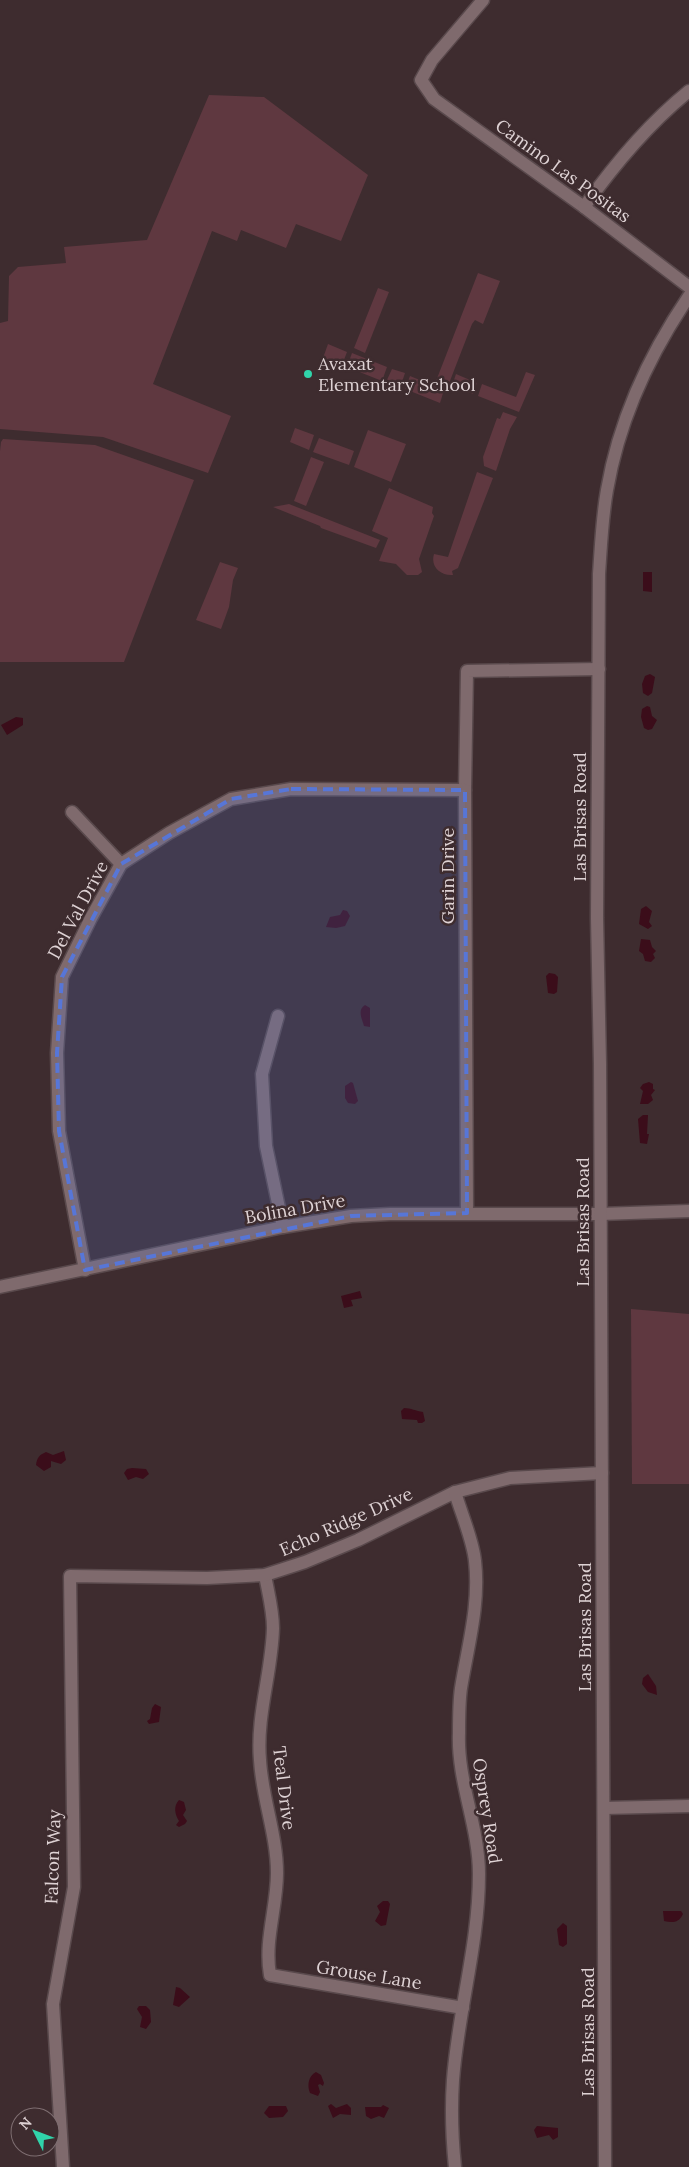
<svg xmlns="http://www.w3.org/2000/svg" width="689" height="2167" font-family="Lora,serif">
	<rect width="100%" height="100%" fill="#3e2c2f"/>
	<g fill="#5f3840">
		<path d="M 209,95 L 264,97 L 368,175 L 341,241 L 296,224 L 286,248 L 241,230 L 237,241 L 212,231 L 153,384 L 231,416 L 208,473 L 103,437 L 0,429 L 0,323 L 8,321 L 9,276 L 18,267 L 66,263 L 64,247 L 147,240 Z"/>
		<path d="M 478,273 L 500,281 L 483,324 L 475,320 L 472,324 L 448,386 L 436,381 Z"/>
		<path d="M 378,288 L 389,292 L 365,353 L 354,348 Z"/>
		<path d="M 328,344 L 347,352 L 342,365 L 323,358 Z"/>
		<path d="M 352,353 L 387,367 L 382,381 L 347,367 Z"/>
		<path d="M 392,369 L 405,373 L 400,388 L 386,382 Z"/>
		<path d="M 526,372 L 535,375 L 519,412 L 478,396 L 482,384 L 516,397 Z"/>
		<path d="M 456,374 L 477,383 L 473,394 L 452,386 Z"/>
		<path d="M 410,376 L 444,390 L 440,403 L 405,389 Z"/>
		<path d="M 503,412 L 517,417 L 510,429 L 496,471 L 484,466 L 483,457 L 497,418 L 500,419 Z"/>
		<path d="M 295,428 L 314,435 L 309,450 L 290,442 Z"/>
		<path d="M 368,430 L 406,444 L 391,482 L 354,467 Z"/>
		<path d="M 319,438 L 354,451 L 349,465 L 313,452 Z"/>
		<path d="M 3,439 L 95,445 L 194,480 L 124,662 L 0,662 L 0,451 L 1,442 Z"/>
		<path d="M 311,457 L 324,462 L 306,506 L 294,501 Z"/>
		<path d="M 477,472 L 493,478 L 458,568 L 452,571 L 453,575 C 441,576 430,567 434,554 L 448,557 Z"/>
		<path d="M 389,488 L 433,507 L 432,513 L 434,516 L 419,559 L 422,572 L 418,575 L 407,575 L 396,564 L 379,561 L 388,538 L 372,531 Z"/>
		<path d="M 289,504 L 380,540 L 376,548 L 321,528 L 320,526 L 273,507 Z"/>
		<path d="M 220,562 L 238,568 L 233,580 L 229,607 L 221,629 L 196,620 Z"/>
		<path d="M 631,1309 L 689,1314 L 689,1484 L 632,1484 Z"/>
	</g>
	<g fill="#3b0d1a">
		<path d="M 643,572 L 652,572 L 652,592 L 643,591 Z"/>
		<path d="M 650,674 L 655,677 L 652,693 L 648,696 L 643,693 L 642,684 L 645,676 Z"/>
		<path d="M 647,706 L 650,707 L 652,716 L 657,720 L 652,729 L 648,730 L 644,728 L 641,717 L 642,709 Z"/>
		<path d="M 16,717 L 23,718 L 23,725 L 7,735 L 1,725 Z"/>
		<path d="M 646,906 L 652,911 L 649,922 L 652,926 L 648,929 L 639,924 L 641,909 Z"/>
		<path d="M 343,910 L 347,911 L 350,916 L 345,926 L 336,928 L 326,927 L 330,917 L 340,915 Z"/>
		<path d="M 641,939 L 650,940 L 652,947 L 656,951 L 653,954 L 655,958 L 651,962 L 645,961 L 643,954 L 639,951 Z"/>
		<path d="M 549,973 L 555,974 L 558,977 L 557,992 L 554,994 L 548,993 L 546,976 Z"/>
		<path d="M 365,1005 L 370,1008 L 370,1027 L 364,1026 C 362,1019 357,1010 365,1005 Z"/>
		<path d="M 351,1082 L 353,1083 L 358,1101 L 355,1104 L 348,1103 L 345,1098 L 345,1086 Z"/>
		<path d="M 649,1082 L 653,1084 L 653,1089 L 655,1090 L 651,1095 L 653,1100 L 648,1104 L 640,1104 L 643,1091 L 640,1088 L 643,1084 Z"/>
		<path d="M 643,1115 L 648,1115 L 647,1134 L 649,1134 L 647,1144 L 640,1143 L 638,1119 Z"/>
		<path d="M 360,1291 L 362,1298 L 351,1300 L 353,1306 L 344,1308 L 341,1296 Z"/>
		<path d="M 404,1408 C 411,1408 416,1411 423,1412 L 425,1421 L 422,1423 L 418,1423 L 417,1420 L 402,1419 L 401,1411 Z"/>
		<path d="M 64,1451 L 66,1460 L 61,1464 L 51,1461 L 51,1467 L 44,1471 L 36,1465 C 37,1458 39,1455 46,1452 L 53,1455 Z"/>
		<path d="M 132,1468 L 146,1469 L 149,1474 L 143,1479 L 136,1477 L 128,1480 L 124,1473 L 127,1469 Z"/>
		<path d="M 648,1674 L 656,1686 L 657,1695 L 648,1692 L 642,1684 L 643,1678 Z"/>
		<path d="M 155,1704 L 161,1707 L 159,1722 L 149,1724 L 147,1721 L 150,1719 L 152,1708 Z"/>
		<path d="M 179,1800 L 184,1802 L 186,1810 L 183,1815 L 187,1821 L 185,1824 L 179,1827 L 176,1825 L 179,1821 C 175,1815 173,1806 179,1800 Z"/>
		<path d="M 383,1901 L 388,1901 L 390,1904 L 386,1925 L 381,1926 L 375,1921 L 380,1912 L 377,1906 Z"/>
		<path d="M 663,1911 L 681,1911 L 683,1914 C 679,1923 672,1923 664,1921 Z"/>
		<path d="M 563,1923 L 567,1926 L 567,1944 L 563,1947 L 559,1945 L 557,1929 Z"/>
		<path d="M 176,1987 L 180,1988 L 190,1997 L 179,2007 L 173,2005 Z"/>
		<path d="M 139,2006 L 146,2006 L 150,2010 L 151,2022 L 146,2029 L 140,2027 L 142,2017 L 137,2009 Z"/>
		<path d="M 316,2072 L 321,2075 L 324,2083 L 323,2086 L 320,2084 L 318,2085 L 320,2092 L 318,2096 L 310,2093 C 307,2086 308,2076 316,2072 Z"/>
		<path d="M 331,2104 L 336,2108 L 347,2104 L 351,2108 L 351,2115 L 340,2114 L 333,2118 L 328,2106 Z"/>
		<path d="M 383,2105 L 389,2108 L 384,2118 L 379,2116 L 371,2119 L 366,2116 L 365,2107 L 381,2107 Z"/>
		<path d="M 269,2106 L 286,2106 L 288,2111 L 283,2117 L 269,2118 L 264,2113 Z"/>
		<path d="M 537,2126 L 558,2128 L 558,2137 L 553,2140 L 549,2135 L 537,2138 L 534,2130 Z"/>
	</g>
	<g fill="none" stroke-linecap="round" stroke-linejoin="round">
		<g stroke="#59494c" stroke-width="15">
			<g id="minor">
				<path d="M 483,0 L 432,60 L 421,80 L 434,99 L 584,207 L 689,287"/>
				<path d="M 584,207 C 614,165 648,124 689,91"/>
				<path d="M 72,812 L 121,864"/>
				<path d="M 278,1016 L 262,1074 L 266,1146 L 283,1227"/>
				<path d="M 467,1213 L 465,790 L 467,671 L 599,669"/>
				<path d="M 85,1270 L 59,1131 L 57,1053 L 62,977 L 91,918 L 121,864 L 169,833 L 231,799 L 291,789 L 465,790"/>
				<path d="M 0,1287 L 283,1227 L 351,1216 L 390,1214 L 600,1214 L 689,1211"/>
				<path d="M 265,1575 C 268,1592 273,1610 273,1628 C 272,1672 256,1716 260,1760 C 262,1798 277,1835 277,1873 C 277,1908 264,1940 270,1975 L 463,2008"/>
				<path d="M 604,1808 L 689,1806"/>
				<path d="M 63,2167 L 53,2004 L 74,1887 L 70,1576 L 207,1578 L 265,1575 L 305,1562 L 358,1540 L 455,1492 L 510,1478 L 602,1473"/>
				<path d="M 455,2167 C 452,2138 451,2109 453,2080 C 458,2011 479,1944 479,1874 C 479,1826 457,1781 459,1733 C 459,1718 459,1702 461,1688 C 468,1645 480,1604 475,1561 C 473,1540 461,1513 455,1492"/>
			</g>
		</g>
		<g stroke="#59494c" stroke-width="15">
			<path id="tertiary" d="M 605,2167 L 600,1064 L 597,918 L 599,574 C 601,546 602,518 607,490 C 619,420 649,355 689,296"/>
		</g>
		<use href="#minor" stroke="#7f6a6d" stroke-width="12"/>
		<use href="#tertiary" stroke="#7f6a6d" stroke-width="12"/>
	</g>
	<path fill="#5776d7" fill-opacity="0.2" stroke="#5776d7" stroke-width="4" stroke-dasharray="10 6" stroke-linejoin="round" d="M 291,789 L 465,790 L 467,1213 L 351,1216 L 85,1270 L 59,1131 L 57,1053 L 62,977 L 121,864 L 231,799 Z"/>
	<circle fill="#30d4aa" stroke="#3e2c2f" stroke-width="2" cx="308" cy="374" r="5"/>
	<g text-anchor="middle" stroke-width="5" stroke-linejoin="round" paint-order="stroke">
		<g font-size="18" fill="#ded2d4" stroke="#3e2c2f">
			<text transform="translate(563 171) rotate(36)" y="6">Camino Las Positas</text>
			<text transform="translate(580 817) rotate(-90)" y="6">Las Brisas Road</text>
			<text transform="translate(448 876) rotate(-90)" y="6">Garin Drive</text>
			<text transform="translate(78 910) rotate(-62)" y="6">Del Val Drive</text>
			<text transform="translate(295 1209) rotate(-10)" y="6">Bolina Drive</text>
			<text transform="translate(583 1222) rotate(-90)" y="6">Las Brisas Road</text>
			<text transform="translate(346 1522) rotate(-24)" y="6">Echo Ridge Drive</text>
			<text transform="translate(585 1627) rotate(-90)" y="6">Las Brisas Road</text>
			<text transform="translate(284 1788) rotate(83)" y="6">Teal Drive</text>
			<text transform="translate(487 1811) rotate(81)" y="6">Osprey Road</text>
			<text transform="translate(53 1857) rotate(-88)" y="6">Falcon Way</text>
			<text transform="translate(369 1975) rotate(9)" y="6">Grouse Lane</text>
			<text transform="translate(588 2032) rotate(-90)" y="6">Las Brisas Road</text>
		</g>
		<g font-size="18" fill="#ded2d4" stroke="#3e2c2f" text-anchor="start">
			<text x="318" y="370">Avaxat<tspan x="318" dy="21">Elementary School</tspan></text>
		</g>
	</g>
	<g transform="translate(35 2132) rotate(312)"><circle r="24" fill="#3e2c2f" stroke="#7e6e71"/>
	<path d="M0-4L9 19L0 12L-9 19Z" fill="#30d4aa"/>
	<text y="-8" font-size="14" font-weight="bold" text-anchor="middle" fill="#ded2d4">N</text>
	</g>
</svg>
